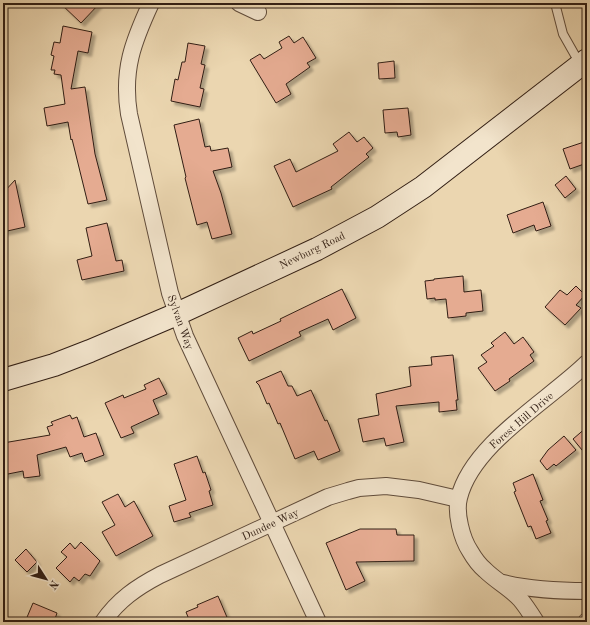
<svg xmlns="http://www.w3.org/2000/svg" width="590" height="625" font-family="'Old Standard TT',serif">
	<defs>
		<filter id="shadow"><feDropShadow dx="3.5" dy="3.5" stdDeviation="1" flood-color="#0004"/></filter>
	</defs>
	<rect width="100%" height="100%" fill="#ebd6b0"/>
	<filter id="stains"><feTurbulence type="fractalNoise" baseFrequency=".005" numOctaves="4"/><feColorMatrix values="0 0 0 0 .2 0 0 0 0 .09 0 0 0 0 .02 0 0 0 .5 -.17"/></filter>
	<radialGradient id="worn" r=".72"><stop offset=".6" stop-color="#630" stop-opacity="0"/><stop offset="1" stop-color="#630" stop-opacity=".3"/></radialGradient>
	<g fill="#e5ab91" stroke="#311e14" filter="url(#shadow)">
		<path d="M 60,3 L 100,3 L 81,23 Z"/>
		<path d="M 63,26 L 92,32 L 88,53 L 78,51 L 71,89 L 85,87 L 95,154 L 107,200 L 88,204 L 72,139 L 71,140 L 68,122 L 47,126 L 44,108 L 65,104 L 61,75 L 54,74 L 55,70 L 51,70 L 54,56 L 51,55 L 54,42 L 60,43 Z"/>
		<path d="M 289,36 L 294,43 L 303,37 L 316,58 L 307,63 L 310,67 L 286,84 L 291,94 L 276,103 L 250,60 L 260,54 L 264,59 L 282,48 L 279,42 Z"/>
		<path d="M 188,43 L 205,46 L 201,64 L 205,65 L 200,88 L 204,89 L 200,107 L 171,101 L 175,79 L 178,80 L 182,62 L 185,62 Z"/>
		<path d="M 394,61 L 395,78 L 379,79 L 378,63 Z"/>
		<path d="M 408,108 L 411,135 L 398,137 L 397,132 L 385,133 L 383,110 Z"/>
		<path d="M 199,119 L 205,147 L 210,146 L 211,151 L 228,148 L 232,167 L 213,171 L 221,193 L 232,234 L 212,239 L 207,222 L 197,225 L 185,178 L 186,177 L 174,125 Z"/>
		<path d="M 349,132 L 357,142 L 364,137 L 373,148 L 366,154 L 369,157 L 331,187 L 332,189 L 293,207 L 274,166 L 290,159 L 296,172 L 338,151 L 333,144 Z"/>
		<path d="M 587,141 L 587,163 L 570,169 L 563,149 Z"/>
		<path d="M 566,176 L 576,189 L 565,198 L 555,185 Z"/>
		<path d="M 15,180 L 25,227 L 3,232 L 3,193 Z"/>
		<path d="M 543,202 L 551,226 L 536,231 L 534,225 L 513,233 L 507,215 Z"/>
		<path d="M 107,223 L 116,261 L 122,260 L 124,271 L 82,280 L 77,260 L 92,256 L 86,228 Z"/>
		<path d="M 463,276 L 464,292 L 481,290 L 483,311 L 466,313 L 466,316 L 448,318 L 446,299 L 435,300 L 435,298 L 427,299 L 425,281 L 434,280 L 434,279 Z"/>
		<path d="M 576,286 L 585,295 L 576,305 L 581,308 L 565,325 L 545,307 L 560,290 L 567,295 Z"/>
		<path d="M 342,289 L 356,318 L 333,330 L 328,319 L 299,332 L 301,336 L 249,361 L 238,338 L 252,331 L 253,334 L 281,321 L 280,319 Z"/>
		<path d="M 505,332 L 514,344 L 523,337 L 534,352 L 530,355 L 534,361 L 509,379 L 510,381 L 495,391 L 478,368 L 487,362 L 481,355 L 494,346 L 491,343 Z"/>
		<path d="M 453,355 L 458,400 L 456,400 L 457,410 L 439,412 L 439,402 L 396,406 L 404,442 L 386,446 L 384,438 L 363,442 L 358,419 L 379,415 L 376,394 L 411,386 L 409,367 L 432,365 L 431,357 Z"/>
		<path d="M 281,371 L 288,386 L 292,386 L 297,396 L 311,390 L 325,421 L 327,420 L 340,451 L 318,460 L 314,451 L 295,459 L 280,423 L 278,424 L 269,403 L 267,404 L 259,385 L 256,382 Z"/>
		<path d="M 159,378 L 167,394 L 153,400 L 159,414 L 131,427 L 134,433 L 121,438 L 105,403 L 123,395 L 124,398 L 146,389 L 144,385 Z"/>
		<path d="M 70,415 L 72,419 L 77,417 L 84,437 L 96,433 L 104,455 L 85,462 L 82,453 L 70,457 L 66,447 L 37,455 L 40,476 L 24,478 L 23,471 L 3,475 L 3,443 L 50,435 L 47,427 L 53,425 L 51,422 Z"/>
		<path d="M 587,427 L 587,456 L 573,439 Z"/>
		<path d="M 564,436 L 576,450 L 556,466 L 554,464 L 547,470 L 540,461 L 548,450 Z"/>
		<path d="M 197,456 L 203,473 L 205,472 L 211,490 L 209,491 L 213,505 L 189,513 L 191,517 L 174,522 L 169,506 L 186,500 L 174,464 Z"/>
		<path d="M 533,474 L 543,500 L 540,501 L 548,520 L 546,521 L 551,533 L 536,539 L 531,526 L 528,527 L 514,492 L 516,491 L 513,483 Z"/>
		<path d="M 118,494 L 125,507 L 134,501 L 153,536 L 116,556 L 102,532 L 115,525 L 102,502 Z"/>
		<path d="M 360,529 L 396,529 L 397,535 L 414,535 L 414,561 L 356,562 L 365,581 L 346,590 L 326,543 Z"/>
		<path d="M 81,542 L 100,561 L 90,576 L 85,574 L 79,581 L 74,577 L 70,582 L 56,568 L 67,557 L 61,552 L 70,543 L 75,549 Z"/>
		<path d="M 26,549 L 37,562 L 27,572 L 15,560 Z"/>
		<path d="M 218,596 L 229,622 L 190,622 L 186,612 L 198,607 L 197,605 Z"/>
		<path d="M 33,603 L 57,613 L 54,622 L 25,622 Z"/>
	</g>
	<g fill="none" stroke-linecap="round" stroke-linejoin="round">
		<g stroke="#604c3b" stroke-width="10">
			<path id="lane" d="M 555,3 L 563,34 L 580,64"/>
		</g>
		<g stroke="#604c3b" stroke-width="18">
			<g id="street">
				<path d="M 151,3 C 133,42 122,70 129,114 L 170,293 L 185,336 L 318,622"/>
				<path d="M 239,3 L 258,12"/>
				<path d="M 503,583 C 531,590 559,591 587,591"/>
				<path d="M 103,622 C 118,600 137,587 160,575 L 328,497 L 348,491 L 359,488 L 386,486 L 419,490 L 458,499"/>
				<path d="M 536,622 C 531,614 526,606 520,599 C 510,588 496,581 485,570 C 479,565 474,558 470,551 C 462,539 455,513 459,498 C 472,444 548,401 587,363"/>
				<path d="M 586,622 L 587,621"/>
			</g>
		</g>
		<g stroke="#311e14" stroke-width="24">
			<path id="secondary" d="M 3,380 L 54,365 L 90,351 L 177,314 L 317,249 L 377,217 L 423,187 L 587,60"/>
		</g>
		<use href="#lane" stroke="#f2e4cc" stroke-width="8"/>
		<use href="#street" stroke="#f2e4cc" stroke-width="16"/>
		<use href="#secondary" stroke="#f2e4cc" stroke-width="22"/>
	</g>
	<g text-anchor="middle" stroke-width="3" stroke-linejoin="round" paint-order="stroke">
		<g font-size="11" fill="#311e14" stroke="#f2e4cc">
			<text transform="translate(312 250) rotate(-26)" y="4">Newburg Road</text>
			<text transform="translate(181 322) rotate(70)" y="4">Sylvan Way</text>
			<text transform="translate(521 420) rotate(-41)" y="4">Forest Hill Drive</text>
			<text transform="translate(270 524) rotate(-25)" y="4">Dundee Way</text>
		</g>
	</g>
	<rect width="590" height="625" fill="none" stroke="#ebd6b0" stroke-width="16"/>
	<rect x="4" y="4" width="582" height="617" fill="none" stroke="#311e14" stroke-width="2"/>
	<rect x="8" y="8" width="574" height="609" fill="none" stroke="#311e14"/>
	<g transform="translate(46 579) rotate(126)" stroke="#f2e4cc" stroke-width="3" paint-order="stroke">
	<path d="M0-3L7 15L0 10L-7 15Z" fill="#311e14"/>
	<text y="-6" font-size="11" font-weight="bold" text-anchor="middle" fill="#311e14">N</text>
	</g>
	<rect width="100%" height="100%" filter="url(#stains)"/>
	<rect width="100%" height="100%" fill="url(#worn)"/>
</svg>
